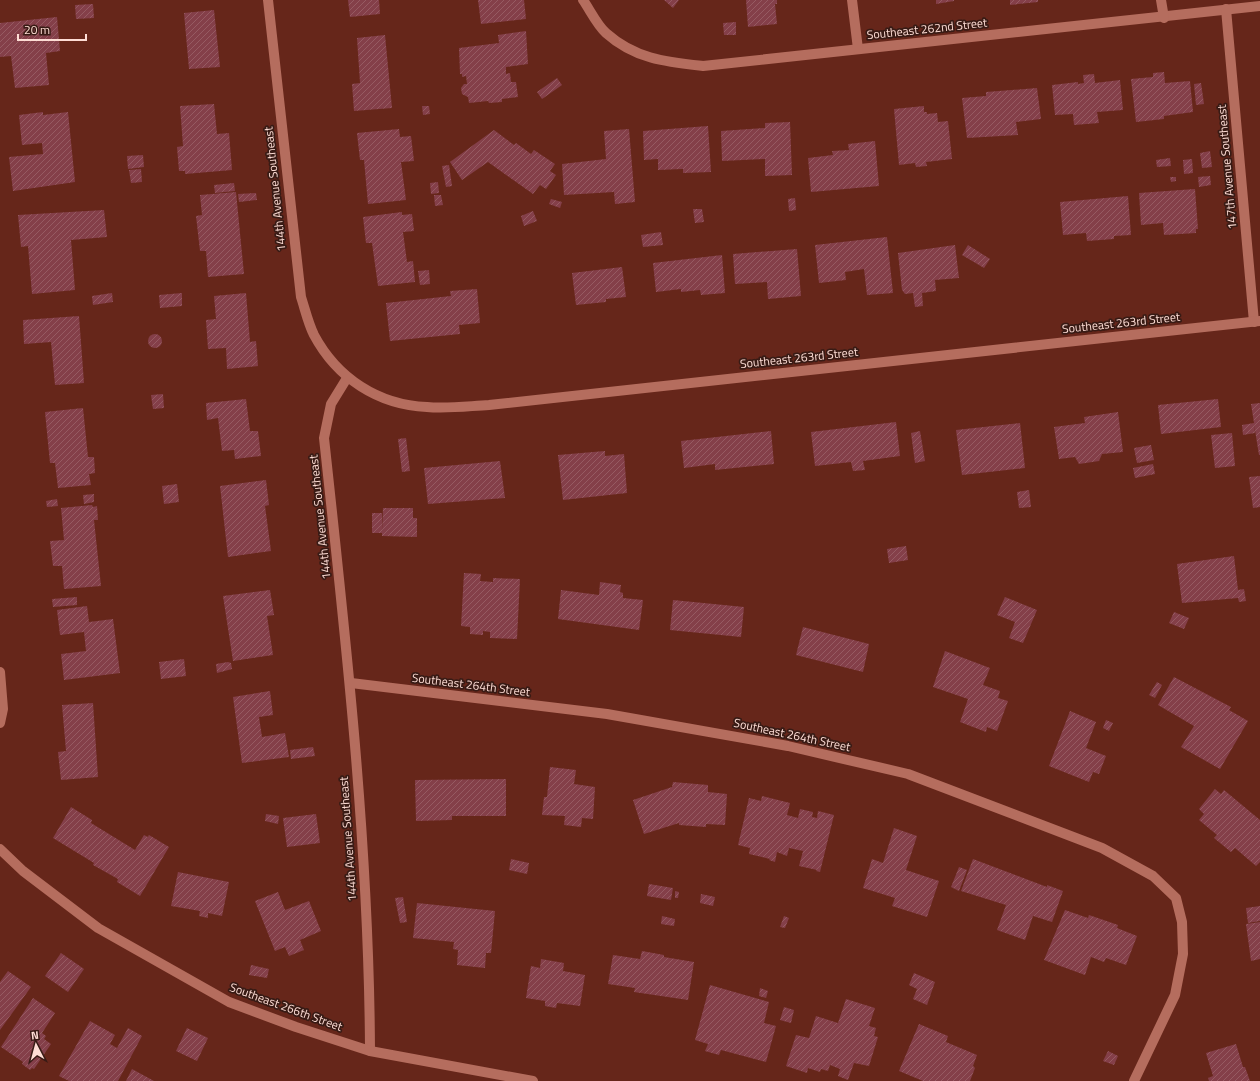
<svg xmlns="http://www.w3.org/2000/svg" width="1260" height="1081" font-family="'Titillium Web',sans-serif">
	<defs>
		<pattern id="building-hatch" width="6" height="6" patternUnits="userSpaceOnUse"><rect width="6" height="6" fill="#843f49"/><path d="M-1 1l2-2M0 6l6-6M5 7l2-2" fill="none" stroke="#965a62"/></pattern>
	</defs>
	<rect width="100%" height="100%" fill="#66261a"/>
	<g fill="url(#building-hatch)">
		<path d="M 348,0 L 379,0 L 380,14 L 350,17 Z"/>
		<path d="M 478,0 L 524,0 L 526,19 L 481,24 Z"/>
		<path d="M 664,0 L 679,0 L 673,8 Z"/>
		<path d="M 746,0 L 777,0 L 777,4 L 775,4 L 777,24 L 748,27 Z"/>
		<path d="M 936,0 L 954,0 L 954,1 L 936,4 Z"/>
		<path d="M 1010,0 L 1038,0 L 1038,2 L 1010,5 Z"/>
		<path d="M 93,4 L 94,18 L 76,19 L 75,5 Z"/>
		<path d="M 214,10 L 220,67 L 189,69 L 184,13 Z"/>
		<path d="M 57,17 L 60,51 L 46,53 L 49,85 L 15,88 L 11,56 L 0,57 L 0,23 Z"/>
		<path d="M 736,22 L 736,35 L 724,35 L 723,23 Z"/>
		<path d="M 526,31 L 528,64 L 506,67 L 506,74 L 510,73 L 511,82 L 516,82 L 518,97 L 502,99 L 502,102 L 489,103 L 488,101 L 469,103 L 468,97 L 462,94 L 461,88 L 464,84 L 467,84 L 466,76 L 462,77 L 462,74 L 460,74 L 459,48 L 499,43 L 498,35 Z"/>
		<path d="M 385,35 L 392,108 L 354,111 L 352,84 L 360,83 L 357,38 Z"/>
		<path d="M 1164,72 L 1165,83 L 1190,81 L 1193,112 L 1164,116 L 1164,119 L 1136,122 L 1131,79 L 1153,77 L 1153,73 Z"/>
		<path d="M 1094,74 L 1095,83 L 1120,80 L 1123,110 L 1097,112 L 1099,123 L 1074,125 L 1073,114 L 1055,115 L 1052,85 L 1078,82 L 1078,84 L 1084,83 L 1083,75 Z"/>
		<path d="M 557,78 L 562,85 L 542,99 L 537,92 Z"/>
		<path d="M 1201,83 L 1204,104 L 1196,105 L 1194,84 Z"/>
		<path d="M 1037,88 L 1041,119 L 1016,122 L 1018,135 L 967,138 L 962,98 L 986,96 L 986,92 Z"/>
		<path d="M 214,104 L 217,134 L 229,133 L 232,170 L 185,174 L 185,171 L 179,171 L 177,147 L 183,146 L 180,106 Z"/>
		<path d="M 422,106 L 429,106 L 430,114 L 423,115 Z"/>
		<path d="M 924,106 L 924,112 L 927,112 L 927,114 L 937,113 L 938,122 L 948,121 L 952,159 L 926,162 L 927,166 L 916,167 L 915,163 L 899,165 L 894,109 Z"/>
		<path d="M 43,112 L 43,115 L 68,112 L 75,182 L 13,191 L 9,157 L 43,154 L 42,143 L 22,145 L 19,115 Z"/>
		<path d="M 790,122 L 792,175 L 765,176 L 765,159 L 722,161 L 721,131 L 765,128 L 765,123 Z"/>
		<path d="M 708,126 L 711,172 L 683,173 L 683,169 L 658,170 L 658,159 L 644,160 L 643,131 Z"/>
		<path d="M 399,129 L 400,137 L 411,136 L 414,161 L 401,162 L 406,200 L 368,204 L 364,160 L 360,160 L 357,133 Z"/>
		<path d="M 629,129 L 635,202 L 615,204 L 614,192 L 564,195 L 562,164 L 606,159 L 604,131 Z"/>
		<path d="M 494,130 L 514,145 L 516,143 L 531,154 L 534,150 L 555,164 L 550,171 L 556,175 L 546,189 L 540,185 L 533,194 L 488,162 L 462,180 L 450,162 Z"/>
		<path d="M 875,141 L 879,186 L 811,192 L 808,158 L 833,155 L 832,151 L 849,150 L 848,144 Z"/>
		<path d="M 1210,151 L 1212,167 L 1202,168 L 1200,153 Z"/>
		<path d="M 143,155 L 144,167 L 128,169 L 127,156 Z"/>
		<path d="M 1170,158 L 1171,166 L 1157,167 L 1156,160 Z"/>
		<path d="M 1192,159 L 1193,173 L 1184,174 L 1183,160 Z"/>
		<path d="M 449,165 L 452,186 L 446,187 L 442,166 Z"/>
		<path d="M 141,169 L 142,182 L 131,183 L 129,170 Z"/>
		<path d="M 1210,176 L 1211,185 L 1199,187 L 1198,177 Z"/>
		<path d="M 1170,177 L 1176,177 L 1176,181 L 1171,182 Z"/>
		<path d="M 438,182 L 439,193 L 431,194 L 430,183 Z"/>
		<path d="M 234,183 L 235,191 L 215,193 L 214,185 Z"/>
		<path d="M 1195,189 L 1198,229 L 1196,229 L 1196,233 L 1164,235 L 1163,223 L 1141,225 L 1139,193 Z"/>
		<path d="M 236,192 L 244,274 L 208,277 L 206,251 L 200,251 L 196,216 L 202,215 L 200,195 Z"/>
		<path d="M 256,193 L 257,200 L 239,202 L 238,194 Z"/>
		<path d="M 434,195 L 441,195 L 443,205 L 435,206 Z"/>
		<path d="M 1128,196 L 1131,235 L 1114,236 L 1114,239 L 1087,241 L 1086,233 L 1063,235 L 1060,202 Z"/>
		<path d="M 795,198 L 796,210 L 789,211 L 788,199 Z"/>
		<path d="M 551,199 L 562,202 L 560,208 L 549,204 Z"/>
		<path d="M 693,209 L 702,209 L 704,222 L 695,223 Z"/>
		<path d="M 104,210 L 107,237 L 71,240 L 75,290 L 32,294 L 28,246 L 21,247 L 18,215 Z"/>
		<path d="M 533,211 L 537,221 L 524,226 L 521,216 Z"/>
		<path d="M 402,212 L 402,215 L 412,214 L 414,231 L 403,232 L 407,262 L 413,261 L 415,282 L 378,286 L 372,243 L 366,243 L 363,217 Z"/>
		<path d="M 661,232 L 663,245 L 643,247 L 641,235 Z"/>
		<path d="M 887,237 L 893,293 L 867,295 L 864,269 L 845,272 L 846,280 L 819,283 L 815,245 Z"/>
		<path d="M 955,245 L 959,278 L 935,280 L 936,291 L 922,293 L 923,306 L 915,307 L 913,293 L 905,294 L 902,290 L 898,253 Z"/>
		<path d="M 968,245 L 990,259 L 984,268 L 962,255 Z"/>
		<path d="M 797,249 L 801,296 L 768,299 L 767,282 L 735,284 L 733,254 Z"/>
		<path d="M 722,255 L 725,293 L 701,295 L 700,290 L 681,292 L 681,289 L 656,292 L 653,263 Z"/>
		<path d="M 622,267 L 626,297 L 606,299 L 606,302 L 576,305 L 572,273 Z"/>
		<path d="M 429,270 L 430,284 L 420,285 L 418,271 Z"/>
		<path d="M 477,289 L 480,323 L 459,325 L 460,334 L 390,341 L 386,303 L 451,296 L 450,291 Z"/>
		<path d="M 112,293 L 113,302 L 93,305 L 92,296 Z"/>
		<path d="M 182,293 L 182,306 L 160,308 L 159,295 Z"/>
		<path d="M 246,293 L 250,342 L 256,341 L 258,366 L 227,369 L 226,348 L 208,349 L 206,320 L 216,319 L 214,296 Z"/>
		<path d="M 79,316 L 84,383 L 55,385 L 51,342 L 24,344 L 23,320 Z"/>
		<circle cx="155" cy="341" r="7"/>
		<path d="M 163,394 L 164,408 L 153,409 L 151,395 Z"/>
		<path d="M 246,399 L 250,431 L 258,431 L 261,456 L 235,459 L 234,450 L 222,451 L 218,418 L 207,420 L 206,403 Z"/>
		<path d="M 1218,399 L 1221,427 L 1161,434 L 1158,405 Z"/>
		<path d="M 1260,403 L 1260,455 L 1259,455 L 1254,424 L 1255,433 L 1243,435 L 1242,425 L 1254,423 L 1251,404 Z"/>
		<path d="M 83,408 L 88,457 L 94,457 L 95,473 L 89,474 L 91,485 L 58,488 L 55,463 L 50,463 L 45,412 Z"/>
		<path d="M 1118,412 L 1123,452 L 1102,454 L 1099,461 L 1079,464 L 1075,457 L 1059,459 L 1054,427 L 1085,423 L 1084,417 Z"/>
		<path d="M 896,422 L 900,456 L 863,461 L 865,470 L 853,471 L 851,462 L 815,466 L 811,432 Z"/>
		<path d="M 1020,423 L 1025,468 L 962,475 L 956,430 Z"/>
		<path d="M 771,431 L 774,464 L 715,470 L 715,464 L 684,468 L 681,441 Z"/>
		<path d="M 920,431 L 925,461 L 915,463 L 911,433 Z"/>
		<path d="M 1232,433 L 1235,466 L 1215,468 L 1211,435 Z"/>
		<path d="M 406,438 L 410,471 L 402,472 L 398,439 Z"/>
		<path d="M 1151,445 L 1154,460 L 1137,463 L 1134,448 Z"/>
		<path d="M 605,451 L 605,456 L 624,454 L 627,493 L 563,500 L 558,455 Z"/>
		<path d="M 500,461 L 505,498 L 428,504 L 424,468 Z"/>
		<path d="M 1153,464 L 1155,474 L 1135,478 L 1133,468 Z"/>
		<path d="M 1260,476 L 1260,507 L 1253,508 L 1249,477 Z"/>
		<path d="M 266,480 L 269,505 L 265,506 L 271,551 L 228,557 L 220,486 Z"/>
		<path d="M 177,484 L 179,502 L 164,504 L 162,486 Z"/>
		<path d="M 1029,490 L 1031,507 L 1019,508 L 1017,492 Z"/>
		<path d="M 94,494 L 94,502 L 84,504 L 83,495 Z"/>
		<path d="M 57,499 L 58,506 L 47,507 L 46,501 Z"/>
		<path d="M 92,505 L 93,507 L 97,506 L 98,520 L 94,520 L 101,586 L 64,589 L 62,566 L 53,566 L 50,541 L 64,540 L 61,508 Z"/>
		<path d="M 383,508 L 413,508 L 413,518 L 417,518 L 417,537 L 382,536 L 382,533 L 372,533 L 372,513 L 382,513 L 382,531 Z"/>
		<path d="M 906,546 L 908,560 L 889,563 L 887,549 Z"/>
		<path d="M 1234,556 L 1238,590 L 1244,589 L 1246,601 L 1239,602 L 1238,598 L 1182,603 L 1177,564 Z"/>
		<path d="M 464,573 L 481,574 L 480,581 L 493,582 L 493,578 L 520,579 L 517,639 L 490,638 L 490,632 L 483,631 L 483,635 L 470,634 L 470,627 L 461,626 Z"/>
		<path d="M 600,582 L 621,585 L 620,592 L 623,593 L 623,598 L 643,600 L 639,630 L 558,619 L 561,590 L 599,595 Z"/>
		<path d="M 270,590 L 274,615 L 267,616 L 273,655 L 233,661 L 223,596 Z"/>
		<path d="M 77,597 L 77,605 L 53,607 L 52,599 Z"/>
		<path d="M 1005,597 L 1037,610 L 1023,643 L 1009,638 L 1015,622 L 997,615 Z"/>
		<path d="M 673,600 L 744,607 L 741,637 L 670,630 Z"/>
		<path d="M 87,606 L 89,622 L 113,619 L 120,673 L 64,680 L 61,654 L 86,651 L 84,632 L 60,635 L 57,610 Z"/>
		<path d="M 1174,612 L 1189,618 L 1184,629 L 1169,623 Z"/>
		<path d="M 803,627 L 869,644 L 863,672 L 796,655 Z"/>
		<path d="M 945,651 L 990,668 L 983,685 L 1000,691 L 998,698 L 1008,701 L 997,731 L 987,727 L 986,732 L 960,722 L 968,699 L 933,687 Z"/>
		<path d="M 184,659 L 186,676 L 161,679 L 159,662 Z"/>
		<path d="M 228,662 L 231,663 L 232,669 L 217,673 L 216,664 Z"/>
		<path d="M 1174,677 L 1231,707 L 1229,710 L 1248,721 L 1220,769 L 1181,747 L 1194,726 L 1158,705 Z"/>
		<path d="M 1157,682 L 1162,685 L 1155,698 L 1149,695 Z"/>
		<path d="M 270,691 L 273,715 L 259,717 L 262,737 L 285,733 L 289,757 L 242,763 L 233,697 Z"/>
		<path d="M 93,703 L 98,777 L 61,780 L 58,752 L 66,751 L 62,705 Z"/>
		<path d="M 1070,711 L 1096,722 L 1086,748 L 1106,756 L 1099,774 L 1093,772 L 1089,782 L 1049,766 Z"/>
		<path d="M 1106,720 L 1113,723 L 1109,731 L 1103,728 Z"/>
		<path d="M 313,747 L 315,756 L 291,759 L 290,750 Z"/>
		<path d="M 550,767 L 576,770 L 574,784 L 595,787 L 593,819 L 582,818 L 581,827 L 564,825 L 565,816 L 542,815 L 544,797 L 547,797 Z"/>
		<path d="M 506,779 L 506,816 L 452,816 L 452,820 L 416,821 L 415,780 Z"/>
		<path d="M 673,782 L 708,785 L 708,792 L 727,794 L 725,825 L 706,824 L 706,827 L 679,825 L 679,823 L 644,834 L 633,800 L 672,787 Z"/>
		<path d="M 1215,789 L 1221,794 L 1224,790 L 1260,820 L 1260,862 L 1256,866 L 1235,848 L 1231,852 L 1214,838 L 1217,835 L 1199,820 L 1204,814 L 1199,809 Z"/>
		<path d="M 762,796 L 790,803 L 787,815 L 798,818 L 800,809 L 813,812 L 812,817 L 817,818 L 818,811 L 834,815 L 820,872 L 816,871 L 817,870 L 799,866 L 803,851 L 789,848 L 787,856 L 777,852 L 775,862 L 769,860 L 770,859 L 749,854 L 750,848 L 738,845 L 749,798 L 761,801 Z"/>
		<path d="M 71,807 L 92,820 L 91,823 L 135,850 L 144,835 L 148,837 L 149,835 L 169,847 L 140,896 L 117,882 L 118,879 L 93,865 L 94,863 L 53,838 Z"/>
		<path d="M 266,814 L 279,816 L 278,824 L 265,821 Z"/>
		<path d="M 316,814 L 320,843 L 287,847 L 283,818 Z"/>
		<path d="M 894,828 L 917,836 L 906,870 L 939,881 L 927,917 L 892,906 L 895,898 L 863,888 L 872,859 L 883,863 Z"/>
		<path d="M 511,859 L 529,863 L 527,874 L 509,870 Z"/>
		<path d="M 973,859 L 1047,887 L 1047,885 L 1063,891 L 1052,922 L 1033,916 L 1025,940 L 997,930 L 1006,905 L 961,891 Z"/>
		<path d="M 959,867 L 967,870 L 959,891 L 951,887 Z"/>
		<path d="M 178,872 L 229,882 L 222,916 L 208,913 L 208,918 L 199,916 L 200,911 L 171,906 Z"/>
		<path d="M 649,884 L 673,888 L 671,900 L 647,896 Z"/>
		<path d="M 675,891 L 679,892 L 678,898 L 675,898 Z"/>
		<path d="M 278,892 L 285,910 L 309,901 L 321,931 L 300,940 L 304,950 L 289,956 L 285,947 L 275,951 L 255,901 Z"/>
		<path d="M 701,894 L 715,897 L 713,906 L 700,903 Z"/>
		<path d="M 403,897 L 407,922 L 400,923 L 395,898 Z"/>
		<path d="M 417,903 L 495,911 L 491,953 L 486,953 L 485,968 L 457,965 L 458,950 L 453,949 L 454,942 L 413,938 Z"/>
		<path d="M 1260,906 L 1260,921 L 1248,923 L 1246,908 Z"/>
		<path d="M 1065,910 L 1088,918 L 1089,915 L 1118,925 L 1117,928 L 1137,936 L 1126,965 L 1106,958 L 1104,962 L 1091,957 L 1085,975 L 1044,960 Z"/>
		<path d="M 662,916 L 675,919 L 674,926 L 661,924 Z"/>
		<path d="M 784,916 L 789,918 L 785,928 L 780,927 Z"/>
		<path d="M 1260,922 L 1260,959 L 1251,961 L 1246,924 Z"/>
		<path d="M 642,951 L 664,955 L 664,957 L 694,962 L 688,1000 L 634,992 L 635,988 L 608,984 L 613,955 L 640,959 Z"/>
		<path d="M 61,953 L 84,969 L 68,992 L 45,976 Z"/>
		<path d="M 541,959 L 564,963 L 563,971 L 585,975 L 580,1006 L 557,1003 L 556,1008 L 545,1006 L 545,1001 L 526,998 L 531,966 L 540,968 Z"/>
		<path d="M 251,965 L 269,969 L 267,978 L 249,975 Z"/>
		<path d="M 8,971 L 31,987 L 0,1030 L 0,982 Z"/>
		<path d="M 914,973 L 935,982 L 927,1005 L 913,999 L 917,989 L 909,985 Z"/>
		<path d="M 710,985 L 769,1002 L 764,1023 L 776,1026 L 766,1062 L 721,1050 L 719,1055 L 705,1051 L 708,1044 L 695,1040 Z"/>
		<path d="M 760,988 L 768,991 L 766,998 L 759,996 Z"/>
		<path d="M 33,998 L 55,1013 L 42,1033 L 46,1036 L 44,1039 L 51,1044 L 34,1069 L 32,1068 L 30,1070 L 22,1064 L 23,1062 L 1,1047 Z"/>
		<path d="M 846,999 L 875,1008 L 869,1026 L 876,1028 L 874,1036 L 878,1037 L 869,1066 L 854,1063 L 848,1080 L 838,1076 L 840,1069 L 830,1065 L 828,1071 L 821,1069 L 820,1072 L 808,1068 L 807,1073 L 786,1066 L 796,1035 L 809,1038 L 816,1016 L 838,1023 Z"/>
		<path d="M 784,1007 L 794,1010 L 791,1023 L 780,1020 Z"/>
		<path d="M 90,1021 L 115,1035 L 110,1044 L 117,1048 L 128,1028 L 142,1036 L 118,1081 L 69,1081 L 59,1076 Z"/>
		<path d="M 919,1024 L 948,1036 L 946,1042 L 977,1055 L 973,1066 L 975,1068 L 970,1081 L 923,1081 L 899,1071 Z"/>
		<path d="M 187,1028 L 208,1038 L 197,1061 L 176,1051 Z"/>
		<path d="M 1236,1044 L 1243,1067 L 1245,1067 L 1250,1081 L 1209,1081 L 1208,1078 L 1213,1076 L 1206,1053 Z"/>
		<path d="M 1108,1051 L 1118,1056 L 1114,1065 L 1103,1061 Z"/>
		<path d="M 132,1069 L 154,1081 L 126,1081 Z"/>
	</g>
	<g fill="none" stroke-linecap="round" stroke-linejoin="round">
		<g stroke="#b56d5e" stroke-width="10">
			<path d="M 583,0 C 590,10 597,25 606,33 C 635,59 666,62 703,66 L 1260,6"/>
			<path d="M 852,0 L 858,49"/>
			<path d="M 1161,0 L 1164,18"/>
			<path d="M 1226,9 L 1254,322"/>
			<path d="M 347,378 L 331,404 L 324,438 C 346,641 369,846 370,1051"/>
			<path d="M 0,672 L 3,709 L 0,723"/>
			<path d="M 351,683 L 607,714 L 788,746 L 908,774 L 1102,848 L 1153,876 L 1176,898 L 1182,922 L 1183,954 L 1175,995 L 1134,1081"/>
			<path d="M 0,849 L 23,871 L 98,928 L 229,1002 L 296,1027 L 370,1051 L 533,1081"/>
		</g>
		<path stroke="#b56d5e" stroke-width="10" d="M 268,0 L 301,297 C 305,309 308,323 314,335 C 337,378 378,405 427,407 C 447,409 469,406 489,405 L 1260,321"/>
	</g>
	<g text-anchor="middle" stroke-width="3.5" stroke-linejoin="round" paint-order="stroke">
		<g font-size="12" fill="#feddd5" stroke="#381b15">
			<text transform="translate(927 29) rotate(-6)" y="4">Southeast 262nd Street</text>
			<text transform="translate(1227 167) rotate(-95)" y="4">147th Avenue Southeast</text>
			<text transform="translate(275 189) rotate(-96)" y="4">144th Avenue Southeast</text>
			<text transform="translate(1121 323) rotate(-6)" y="4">Southeast 263rd Street</text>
			<text transform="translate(799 358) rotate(-6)" y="4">Southeast 263rd Street</text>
			<text transform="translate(320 517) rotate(-96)" y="4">144th Avenue Southeast</text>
			<text transform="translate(471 685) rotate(7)" y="4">Southeast 264th Street</text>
			<text transform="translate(792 735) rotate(12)" y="4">Southeast 264th Street</text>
			<text transform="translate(348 839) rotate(-94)" y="4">144th Avenue Southeast</text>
			<text transform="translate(286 1007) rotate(20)" y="4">Southeast 266th Street</text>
		</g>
	</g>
	<g transform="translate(36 1045) rotate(354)" stroke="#381b15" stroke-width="3" paint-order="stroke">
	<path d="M0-3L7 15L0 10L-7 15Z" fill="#feddd5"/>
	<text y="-6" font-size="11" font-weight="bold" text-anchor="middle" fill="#feddd5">N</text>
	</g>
	<path d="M18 34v6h68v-6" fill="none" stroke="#feddd5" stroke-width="2"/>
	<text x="24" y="34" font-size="12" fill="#feddd5" stroke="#381b15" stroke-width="3" paint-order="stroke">20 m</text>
</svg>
